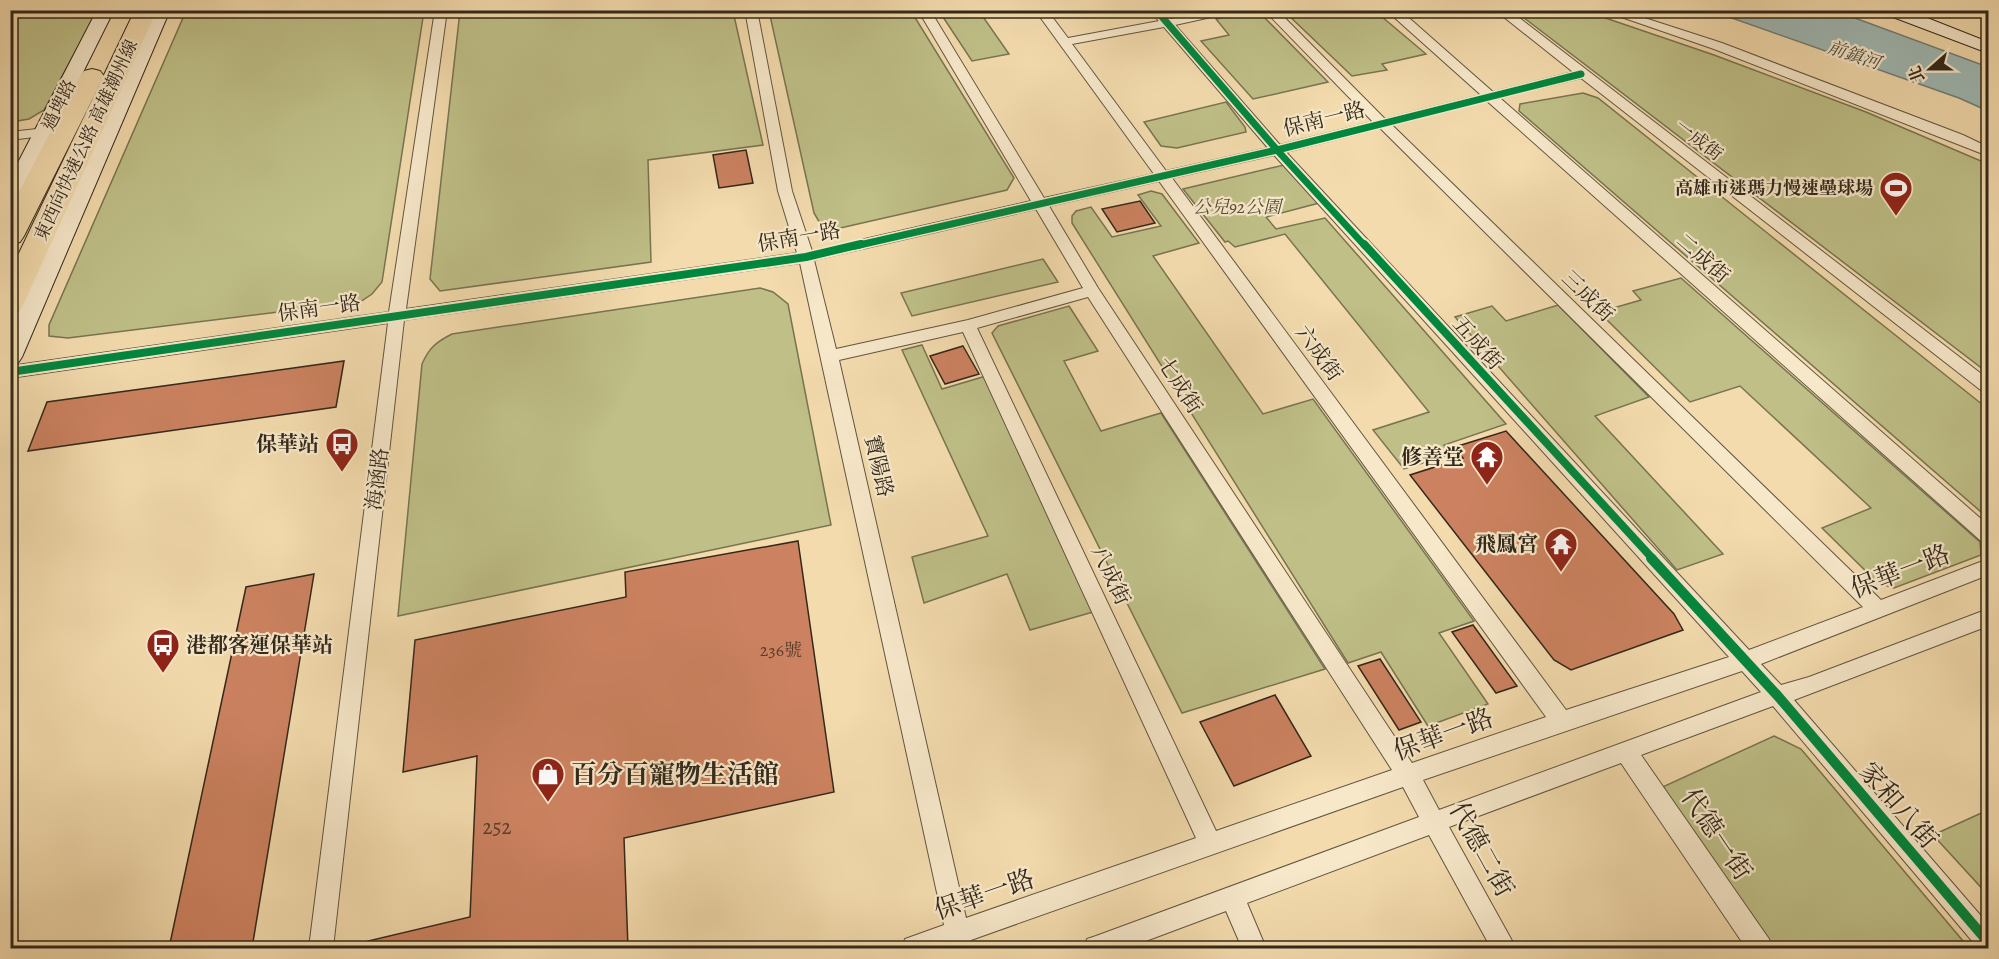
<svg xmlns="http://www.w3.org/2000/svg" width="1999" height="959" font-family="Alegreya,'Noto Serif TC',serif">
	<rect width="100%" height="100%" fill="#f3dbad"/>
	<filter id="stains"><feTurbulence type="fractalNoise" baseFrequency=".00333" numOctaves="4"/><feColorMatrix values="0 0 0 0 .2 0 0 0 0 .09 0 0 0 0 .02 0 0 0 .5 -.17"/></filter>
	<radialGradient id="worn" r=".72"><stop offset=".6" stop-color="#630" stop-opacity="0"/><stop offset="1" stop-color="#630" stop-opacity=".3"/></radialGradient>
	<g fill="#bfbf87" stroke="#787451" stroke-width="1.5">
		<path d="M 10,11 L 97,11 L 44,110 L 29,119 L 11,122 Z"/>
		<path d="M 186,11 L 424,11 L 382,282 L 372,294 L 360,302 L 68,338 L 49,336 L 49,325 Z"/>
		<path d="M 460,11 L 733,11 L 763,145 L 648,160 L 651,262 L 440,291 L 430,279 Z"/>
		<path d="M 769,11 L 911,11 L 1014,178 L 1007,190 L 836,229 L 821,225 L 814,213 Z"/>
		<path d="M 939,11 L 979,11 L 1009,54 L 972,61 Z"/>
		<path d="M 1253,11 L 1263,16 L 1328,82 L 1253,99 L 1201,41 L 1229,35 L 1216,19 Z"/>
		<path d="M 1284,11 L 1375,11 L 1426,54 L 1382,64 L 1387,70 L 1352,76 Z"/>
		<path d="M 1515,11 L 1585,11 L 1714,55 L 1866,112 L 1988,164 L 1988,373 Z"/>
		<path d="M 1583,93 L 1598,98 L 1988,409 L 1988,518 L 1519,111 L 1520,104 Z"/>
		<path d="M 1226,102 L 1245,127 L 1246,132 L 1177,148 L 1161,146 L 1144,122 Z"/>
		<path d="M 1284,165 L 1319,203 L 1266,217 L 1276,229 L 1325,218 L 1506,424 L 1444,445 L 1451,454 L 1404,469 L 1373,430 L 1429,412 L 1285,234 L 1235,247 L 1228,241 L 1225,242 L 1183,189 Z"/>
		<path d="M 1151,191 L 1162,194 L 1199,243 L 1153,256 L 1263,414 L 1313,399 L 1474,621 L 1439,633 L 1488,704 L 1428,726 L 1381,652 L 1348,663 L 1072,223 L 1072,216 L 1076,211 L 1091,207 L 1112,237 L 1161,226 L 1138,195 Z"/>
		<path d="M 1043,259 L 1058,282 L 912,316 L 901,293 Z"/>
		<path d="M 1681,278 L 1980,542 L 1981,555 L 1894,588 L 1878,583 L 1822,528 L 1871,508 L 1740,386 L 1690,402 L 1599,312 L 1641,300 L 1633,291 Z"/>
		<path d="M 760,288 L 773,292 L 788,304 L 831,525 L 398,616 L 422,364 C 429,348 436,342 452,334 Z"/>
		<path d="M 1558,305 L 1649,397 L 1595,416 L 1723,554 L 1677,570 L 1455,317 L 1492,306 L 1506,321 Z"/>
		<path d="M 1069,306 L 1098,351 L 1064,361 L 1101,431 L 1161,413 L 1325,669 L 1182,713 L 992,333 L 998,326 Z"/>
		<path d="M 922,345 L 942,389 L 986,376 L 1100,610 L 1030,630 L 1007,574 L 924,603 L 912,557 L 988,536 L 902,350 Z"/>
		<path d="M 1774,736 L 1801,749 L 1969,948 L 1768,948 L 1656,790 Z"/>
		<path d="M 1988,810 L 1988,895 L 1933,835 Z"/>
	</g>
	<path fill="#9fb9b4" stroke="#737f77" stroke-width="1.5" d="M 1712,11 L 1836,11 L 1988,67 L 1988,111 L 1959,98 Z"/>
	<g fill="#cc8260" stroke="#32281b" stroke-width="1.5">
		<path d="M 746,150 L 753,183 L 719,188 L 713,155 Z"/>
		<path d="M 1140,201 L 1155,223 L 1117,232 L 1102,209 Z"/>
		<path d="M 963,346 L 979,374 L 945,384 L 930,356 Z"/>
		<path d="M 344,361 L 336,407 L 28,451 L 47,402 Z"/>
		<path d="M 1506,431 L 1674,614 L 1683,630 L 1571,670 L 1554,660 L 1410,475 L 1463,458 L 1455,447 Z"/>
		<path d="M 798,541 L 834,792 L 624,838 L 628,948 L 369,948 L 368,941 L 470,917 L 477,756 L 403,772 L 415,640 L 626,597 L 625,572 Z"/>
		<path d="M 314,574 L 252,948 L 169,948 L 246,587 Z"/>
		<path d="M 1473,625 L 1517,686 L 1496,693 L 1452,632 Z"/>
		<path d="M 1380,659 L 1421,722 L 1399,730 L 1358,666 Z"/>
		<path d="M 1275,695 L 1311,756 L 1234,786 L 1200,722 Z"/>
	</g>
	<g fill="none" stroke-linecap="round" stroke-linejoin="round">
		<g stroke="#625540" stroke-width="2">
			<g id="street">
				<path d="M 435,10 L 447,10 L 406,309 L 797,253 L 778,191 L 745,10 L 757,10 L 792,191 L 812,251 L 1031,201 L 918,10 L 930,10 L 1044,198 L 1154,174 L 1035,10 L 1047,10 L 1068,38 L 1159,21 L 1150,10 L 1163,10 L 1170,19 L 1215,10 L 1243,10 L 1175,25 L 1280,145 L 1373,122 L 1264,10 L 1277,10 L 1385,119 L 1481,95 L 1386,10 L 1400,10 L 1493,92 L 1573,72 L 1495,10 L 1509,10 L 1988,379 L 1988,393 L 1982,391 L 1581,78 L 1500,98 L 1988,525 L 1988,544 L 1981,541 L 1487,101 L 1392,125 L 1881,600 L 1988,559 L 1988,575 L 1761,664 L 1781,685 L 1809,677 L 1988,609 L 1988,626 L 1794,700 L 1988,924 L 1988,948 L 1978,948 L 1773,706 L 1641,755 L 1769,939 L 1772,948 L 1746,948 L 1621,763 L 1449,827 L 1516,948 L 1491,948 L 1429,835 L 1247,903 L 1266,948 L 1242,948 L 1226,911 L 1127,948 L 1084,948 L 1087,939 L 1096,936 L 1419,817 L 1403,787 L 971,940 L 973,948 L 902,948 L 905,939 L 944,925 L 800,263 L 404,320 L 333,948 L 309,948 L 388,323 L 10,378 L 10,366 L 389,312 ZM 1164,27 L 1268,148 L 1166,171 L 1072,44 ZM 1380,128 L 1863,607 L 1749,650 L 1286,152 ZM 1274,155 L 1729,657 L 1566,710 L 1172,178 ZM 1159,181 L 1546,717 L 1412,763 L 1098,288 L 1049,206 ZM 1036,209 L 1083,288 L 968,320 L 836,349 L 814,260 ZM 1088,297 L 1392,770 L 1216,831 L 977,328 ZM 963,332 L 1196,838 L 966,918 L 839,360 ZM 1742,671 L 1761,692 L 1439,810 L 1423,780 Z"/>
				<path d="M 1601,10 L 1620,10 L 1722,43 L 1963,135 L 1988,147 L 1988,156 L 1714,49 Z"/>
				<path d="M 46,128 L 53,132 L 51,135 L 10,140 L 10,132 Z"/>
			</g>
		</g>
		<g stroke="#32281b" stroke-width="2">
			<g id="secondary">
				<path d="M 97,10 L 114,10 L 20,199 L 17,203 L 10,205 L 10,178 Z"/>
				<path d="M 153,10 L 170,10 L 22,357 L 18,363 L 10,365 L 10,330 Z"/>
				<path d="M 1883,10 L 1907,10 L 1988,42 L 1988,53 L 1885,14 Z"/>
			</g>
		</g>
		<g stroke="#32281b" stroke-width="2">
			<g id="highway">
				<path d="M 135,10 L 157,10 L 24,303 L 20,310 L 10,313 L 10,272 Z"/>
				<path d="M 92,69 L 100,71 L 104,76 L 24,236 L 20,242 L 10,245 L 10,209 L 80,76 L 84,71 Z"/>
			</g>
		</g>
		<use href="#street" fill="#f7e8ca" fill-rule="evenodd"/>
		<use href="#secondary" fill="#f7e8ca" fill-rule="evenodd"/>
		<use href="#highway" fill="#f3dbad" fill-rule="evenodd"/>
		<g stroke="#f7e8ca" stroke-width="10">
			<g id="cycleway-far2">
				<path d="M 1156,10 L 1277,150 L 1365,246"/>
				<path d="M 855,246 L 1277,150 L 1581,74"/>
			</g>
		</g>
		<g stroke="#f7e8ca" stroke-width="12">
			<g id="cycleway-far1">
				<path d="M 1364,244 L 1653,559"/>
				<path d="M 10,372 L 806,257 L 861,244"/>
			</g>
		</g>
		<g stroke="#f7e8ca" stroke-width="14">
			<path id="cycleway" d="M 1651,558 L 1777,695 L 1988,942"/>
		</g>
		<use href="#cycleway-far2" stroke="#00873e" stroke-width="7"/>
		<use href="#cycleway-far1" stroke="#00873e" stroke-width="8"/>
		<use href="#cycleway" stroke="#00873e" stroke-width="10"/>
	</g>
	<defs>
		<g id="stadium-pin" transform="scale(1.725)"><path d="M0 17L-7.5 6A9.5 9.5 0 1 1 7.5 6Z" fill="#8f2418" stroke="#f7e8ca"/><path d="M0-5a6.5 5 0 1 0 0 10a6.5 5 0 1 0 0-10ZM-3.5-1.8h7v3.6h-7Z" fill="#fff"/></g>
		<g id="bus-pin" transform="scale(1.725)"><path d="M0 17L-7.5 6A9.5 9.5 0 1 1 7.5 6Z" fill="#8f2418" stroke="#f7e8ca"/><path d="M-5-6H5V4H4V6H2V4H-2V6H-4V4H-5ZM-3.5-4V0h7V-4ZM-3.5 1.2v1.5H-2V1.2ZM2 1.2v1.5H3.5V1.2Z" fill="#fff"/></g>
		<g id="temple-pin" transform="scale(1.725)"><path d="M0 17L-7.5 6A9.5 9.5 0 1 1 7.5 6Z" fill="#8f2418" stroke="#f7e8ca"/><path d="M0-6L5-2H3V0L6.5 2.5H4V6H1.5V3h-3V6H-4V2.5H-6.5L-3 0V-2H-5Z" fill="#fff"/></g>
		<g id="shop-pin" transform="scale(1.725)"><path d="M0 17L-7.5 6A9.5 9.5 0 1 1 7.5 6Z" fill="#8f2418" stroke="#f7e8ca"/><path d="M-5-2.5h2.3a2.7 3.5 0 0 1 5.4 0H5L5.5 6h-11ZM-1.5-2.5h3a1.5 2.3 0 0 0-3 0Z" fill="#fff"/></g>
	</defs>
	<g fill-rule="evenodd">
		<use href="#stadium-pin" x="1896" y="188"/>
		<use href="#bus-pin" x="342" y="444"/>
		<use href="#temple-pin" x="1487" y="457"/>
		<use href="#temple-pin" x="1561" y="544"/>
		<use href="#bus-pin" x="163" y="645"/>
		<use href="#shop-pin" x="548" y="774"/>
	</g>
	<g text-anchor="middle" stroke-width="4.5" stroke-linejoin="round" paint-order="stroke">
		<g font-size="18" font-style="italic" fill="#4d4c41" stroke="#f7e8ca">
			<text transform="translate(1854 55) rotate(18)" y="6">前鎮河</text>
		</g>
		<g font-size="18" fill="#32281b" stroke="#f7e8ca">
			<text transform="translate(59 105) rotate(-64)" y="6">過埤路</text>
			<text transform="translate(86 140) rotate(-65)" y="6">東西向快速公路 高雄潮州線</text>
			<text transform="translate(1699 140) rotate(38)" y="6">一成街</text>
		</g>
		<g font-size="18" font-weight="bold" fill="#32281b" stroke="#f7e8ca" text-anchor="end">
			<text x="1873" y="194">高雄市迷瑪力慢速壘球場</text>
		</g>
		<g font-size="18" font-style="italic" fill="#554e36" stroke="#f7e8ca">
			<text x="1237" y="213">公兒92公園</text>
		</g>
		<g font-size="18" fill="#583e2c">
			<text x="781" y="656">236號</text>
		</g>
		<g font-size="21" fill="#32281b" stroke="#f7e8ca">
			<text transform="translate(1324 119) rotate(-14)" y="7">保南一路</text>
			<text transform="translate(799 237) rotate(-10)" y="7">保南一路</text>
			<text transform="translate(1703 258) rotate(41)" y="7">二成街</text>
			<text transform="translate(1588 296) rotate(44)" y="7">三成街</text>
			<text transform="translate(319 308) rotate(-8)" y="7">保南一路</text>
			<text transform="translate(1478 343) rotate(48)" y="7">五成街</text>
			<text transform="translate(1319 353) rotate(54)" y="7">六成街</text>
			<text transform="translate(1180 385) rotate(57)" y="7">七成街</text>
			<text transform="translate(879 466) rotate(77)" y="7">寶陽路</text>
			<text transform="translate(377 479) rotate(-83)" y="7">海涵路</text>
			<text transform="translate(1111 575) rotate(65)" y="7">八成街</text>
		</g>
		<g font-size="21" font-weight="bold" fill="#32281b" stroke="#f7e8ca" text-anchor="end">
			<text x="319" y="451">保華站</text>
			<text x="1464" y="464">修善堂</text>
			<text x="1538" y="551">飛鳳宮</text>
			<text x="186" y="652" text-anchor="start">港都客運保華站</text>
		</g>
		<g font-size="21" fill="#583e2c">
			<text x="497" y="834">252</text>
		</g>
		<g font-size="26" fill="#32281b" stroke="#f7e8ca">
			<text transform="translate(1900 571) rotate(-21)" y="9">保華一路</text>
			<text transform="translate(1443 734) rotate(-20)" y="9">保華一路</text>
			<text transform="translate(1899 805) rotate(49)" y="9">家和八街</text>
			<text transform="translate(1717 834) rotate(56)" y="9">代德一街</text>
			<text transform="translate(1482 849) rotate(61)" y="9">代德二街</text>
			<text transform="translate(984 894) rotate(-19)" y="9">保華一路</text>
		</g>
		<g font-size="26" font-weight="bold" fill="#32281b" stroke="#f7e8ca" text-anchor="start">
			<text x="571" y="783">百分百寵物生活館</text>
		</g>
	</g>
	<rect width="1999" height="959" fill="none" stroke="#f3dbad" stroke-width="36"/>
	<rect x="12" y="12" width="1975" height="935" fill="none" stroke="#32281b" stroke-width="3"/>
	<rect x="18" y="18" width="1963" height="923" fill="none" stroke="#32281b" stroke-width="1.5"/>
	<g transform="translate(1930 69) rotate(249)" stroke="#f7e8ca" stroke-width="4.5" paint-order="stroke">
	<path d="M0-4.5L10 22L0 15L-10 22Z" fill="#32281b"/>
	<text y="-9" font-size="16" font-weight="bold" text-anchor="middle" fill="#32281b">北</text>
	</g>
	<rect width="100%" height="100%" filter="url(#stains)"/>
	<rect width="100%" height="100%" fill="url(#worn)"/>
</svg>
